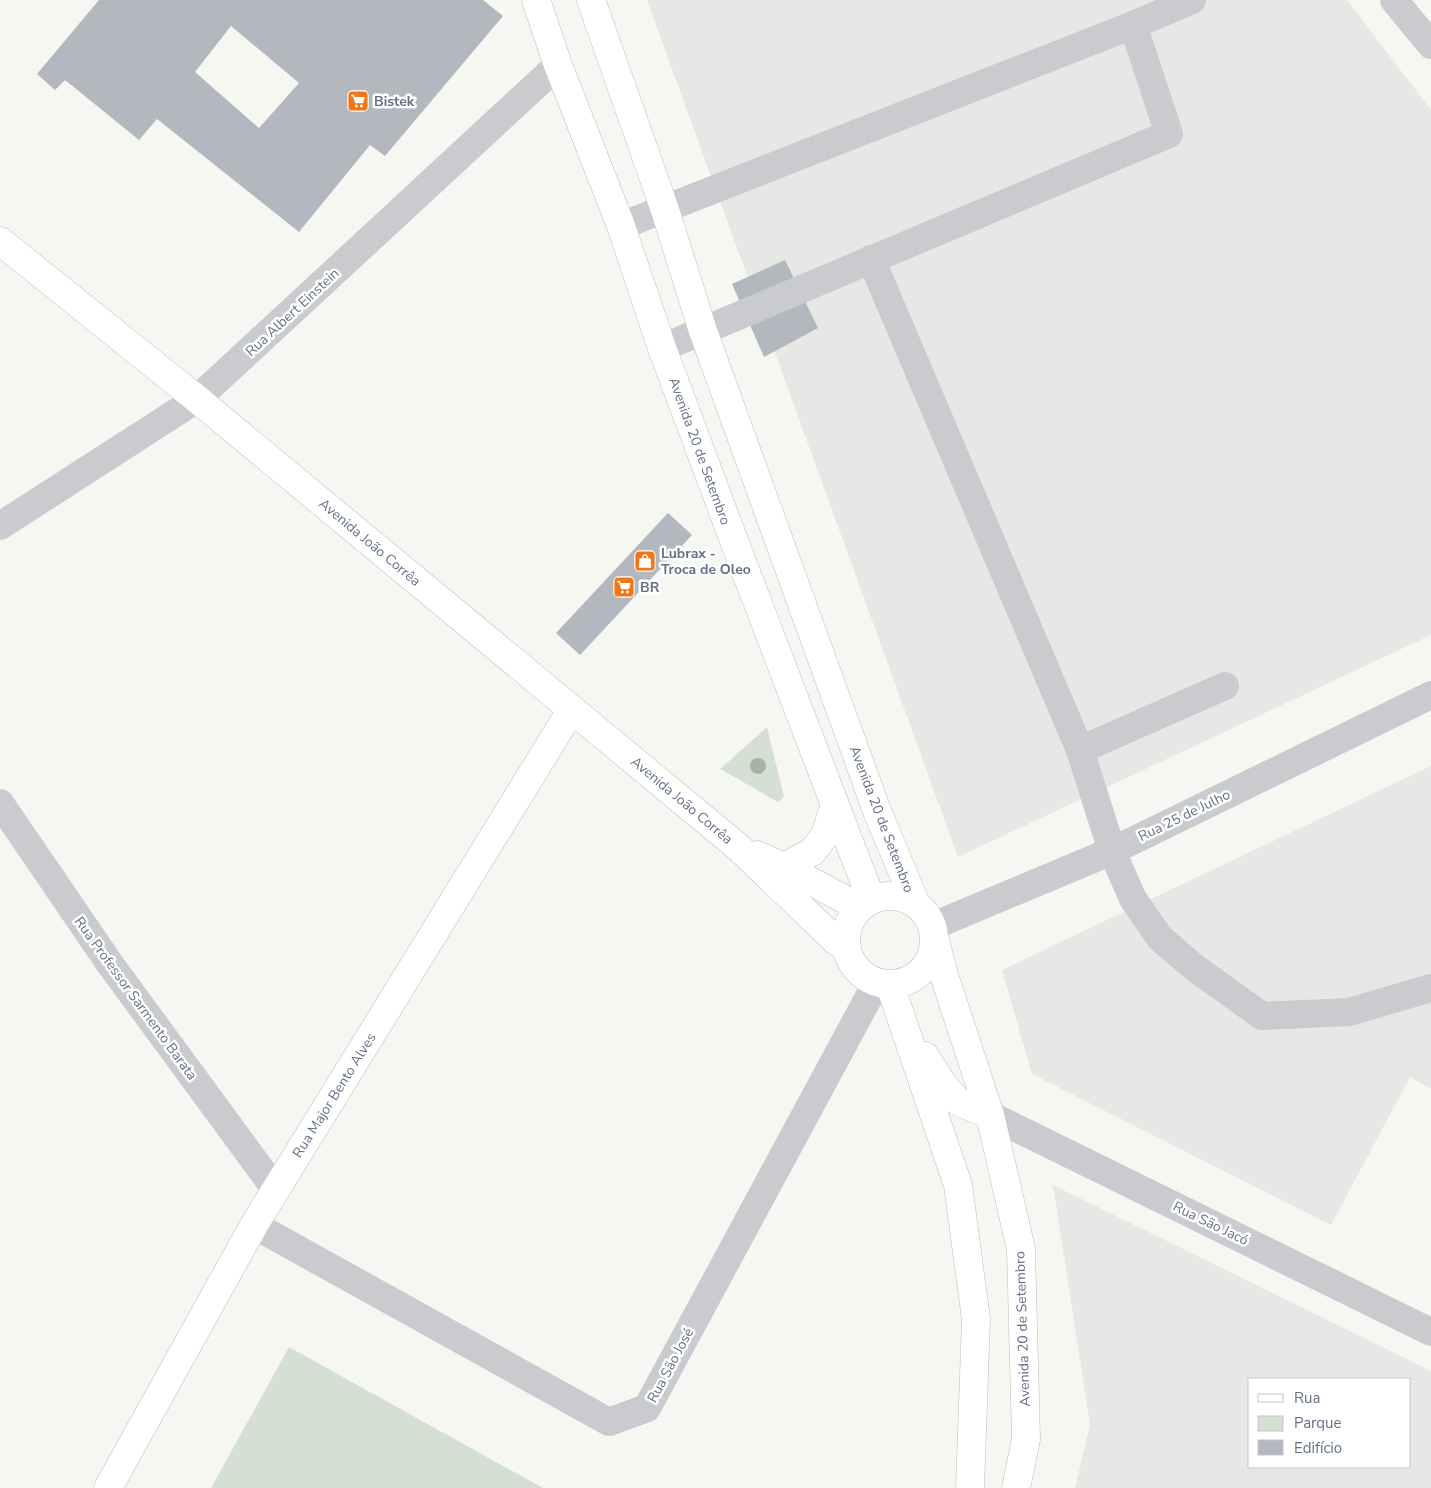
<svg xmlns="http://www.w3.org/2000/svg" width="1431" height="1488" font-family="'Nunito Sans',sans-serif">
	<rect width="100%" height="100%" fill="#f6f7f3"/>
	<g fill="#e7e7e6" fill-rule="evenodd">
		<path d="M 647,0 L 1347,0 L 1431,110 L 1431,635 L 958,857 Z"/>
		<path d="M 1431,766 L 1431,1089 L 1410,1077 L 1331,1225 L 1032,1074 L 1002,970 Z"/>
		<path d="M 1053,1185 L 1431,1371 L 1431,1488 L 1075,1488 L 1090,1425 ZM 1250,1379 L 1410,1379 L 1410,1467 L 1250,1467 Z"/>
	</g>
	<g fill="#d6dfd4">
		<path d="M 767,727 L 784,797 L 778,802 L 720,769 Z"/>
		<path d="M 289,1347 L 543,1488 L 211,1488 Z"/>
	</g>
	<g fill="#b3b8bf" fill-rule="evenodd">
		<path d="M 99,0 L 483,0 L 503,16 L 385,156 L 370,145 L 299,232 L 157,119 L 139,140 L 65,80 L 55,90 L 37,74 ZM 231,26 L 299,83 L 259,128 L 195,72 Z"/>
		<path d="M 785,260 L 818,328 L 764,357 L 732,284 Z"/>
		<path d="M 668,513 L 692,535 L 580,655 L 556,633 Z"/>
	</g>
	<g fill="none" stroke-linecap="round" stroke-linejoin="round">
		<g stroke="#b9bcc1" stroke-width="29">
			<g id="major">
				<path d="M 536,0 L 558,65 L 621,226 L 662,348 L 736,546 L 871,899"/>
				<path d="M 591,0 L 665,210 L 703,331 L 877,811 L 915,902"/>
				<path d="M 0,241 L 197,399 L 738,847 L 835,940 L 847,948"/>
				<path d="M 757,855 L 784,867 L 859,907"/>
				<path d="M 784,867 L 812,852 L 824,837 L 835,806"/>
				<circle cx="890" cy="940" r="44"/>
				<path d="M 935,940 L 943,972 L 990,1115 L 1021,1249 L 1026,1439 L 1016,1488"/>
				<path d="M 890,985 L 958,1185 L 976,1319 L 970,1488"/>
				<path d="M 925,1056 L 942,1083 L 957,1101 L 990,1115"/>
				<path d="M 108,1488 L 254,1225 L 572,709"/>
			</g>
		</g>
		<g stroke="#c9cbcf" stroke-width="28">
			<path d="M 1394,0 L 1431,45"/>
			<path d="M 1133,25 L 1192,0"/>
			<path d="M 621,226 L 1133,25 L 1169,134 L 662,348"/>
			<path d="M 871,259 L 1080,750 L 1225,686"/>
			<path d="M 0,526 L 197,399 L 558,65"/>
			<path d="M 1080,750 L 1112,851 L 1133,899 L 1160,938 L 1195,968 L 1262,1016 L 1349,1012 L 1431,988"/>
			<path d="M 0,803 L 110,964 L 276,1190"/>
			<path d="M 933,926 L 1112,851 L 1431,695"/>
			<path d="M 990,1115 L 1431,1332"/>
			<path d="M 254,1225 L 609,1422 L 647,1408 L 877,982"/>
		</g>
		<use href="#major" stroke="#fff" stroke-width="28"/>
	</g>
	<circle fill="#a5b4a3" cx="758" cy="766" r="8"/>
	<defs>
		<g id="supermarket-square" transform="scale(1.125)"><rect x="-9" y="-9" width="18" height="18" rx="4" fill="#f37516" stroke="#fff"/><path d="M-6-5.5h2.5l.6 2H6L4.5 2H-2.5L-4.4-4H-6ZM-1.5 3.2a1.3 1.3 0 1 0 .1 0ZM3 3.2a1.3 1.3 0 1 0 .1 0Z" fill="#fff"/></g>
		<g id="shop-square" transform="scale(1.125)"><rect x="-9" y="-9" width="18" height="18" rx="4" fill="#f37516" stroke="#fff"/><path d="M-5-2.5h2.3a2.7 3.5 0 0 1 5.4 0H5L5.5 6h-11ZM-1.5-2.5h3a1.5 2.3 0 0 0-3 0Z" fill="#fff"/></g>
	</defs>
	<g fill-rule="evenodd">
		<use href="#supermarket-square" x="358" y="101"/>
		<use href="#shop-square" x="645" y="561"/>
		<use href="#supermarket-square" x="624" y="587"/>
	</g>
	<g text-anchor="middle" stroke-width="5" stroke-linejoin="round" paint-order="stroke">
		<g font-size="14" font-weight="bold" fill="#637087" stroke="#fff" text-anchor="start">
			<text x="374" y="106">Bistek</text>
			<text x="661" y="558">Lubrax -<tspan x="661" dy="16">Troca de Oleo</tspan></text>
			<text x="640" y="592">BR</text>
		</g>
		<g font-size="14" fill="#637087" stroke="#fff">
			<text transform="translate(292 312) rotate(-43)" y="5">Rua Albert Einstein</text>
			<text transform="translate(700 451) rotate(70)" y="5">Avenida 20 de Setembro</text>
			<text transform="translate(370 542) rotate(40)" y="5">Avenida João Corrêa</text>
			<text transform="translate(682 800) rotate(40)" y="5">Avenida João Corrêa</text>
			<text transform="translate(1184 815) rotate(-26)" y="5">Rua 25 de Julho</text>
			<text transform="translate(882 819) rotate(69)" y="5">Avenida 20 de Setembro</text>
			<text transform="translate(136 998) rotate(54)" y="5">Rua Professor Sarmento Barata</text>
			<text transform="translate(334 1095) rotate(-58)" y="5">Rua Major Bento Alves</text>
			<text transform="translate(1211 1223) rotate(26)" y="5">Rua São Jacó</text>
			<text transform="translate(1022 1329) rotate(-92)" y="5">Avenida 20 de Setembro</text>
			<text transform="translate(670 1365) rotate(-62)" y="5">Rua São José</text>
		</g>
	</g>
	<rect x="1248" y="1378" width="162" height="90" fill="#ffffff" stroke="#c1c6cf"/>
	<rect x="1258" y="1394" width="25" height="8" fill="#ffffff" stroke="#c1c6cf"/>
	<text x="1294" y="1403" font-size="15" fill="#637087">Rua</text>
	<rect x="1258" y="1416" width="25" height="15" fill="#d6dfd4" stroke="#c1c6cf"/>
	<text x="1294" y="1428" font-size="15" fill="#637087">Parque</text>
	<rect x="1258" y="1440" width="25" height="15" fill="#b3b8bf" stroke="#c1c6cf"/>
	<text x="1294" y="1453" font-size="15" fill="#637087">Edifício</text>
</svg>
